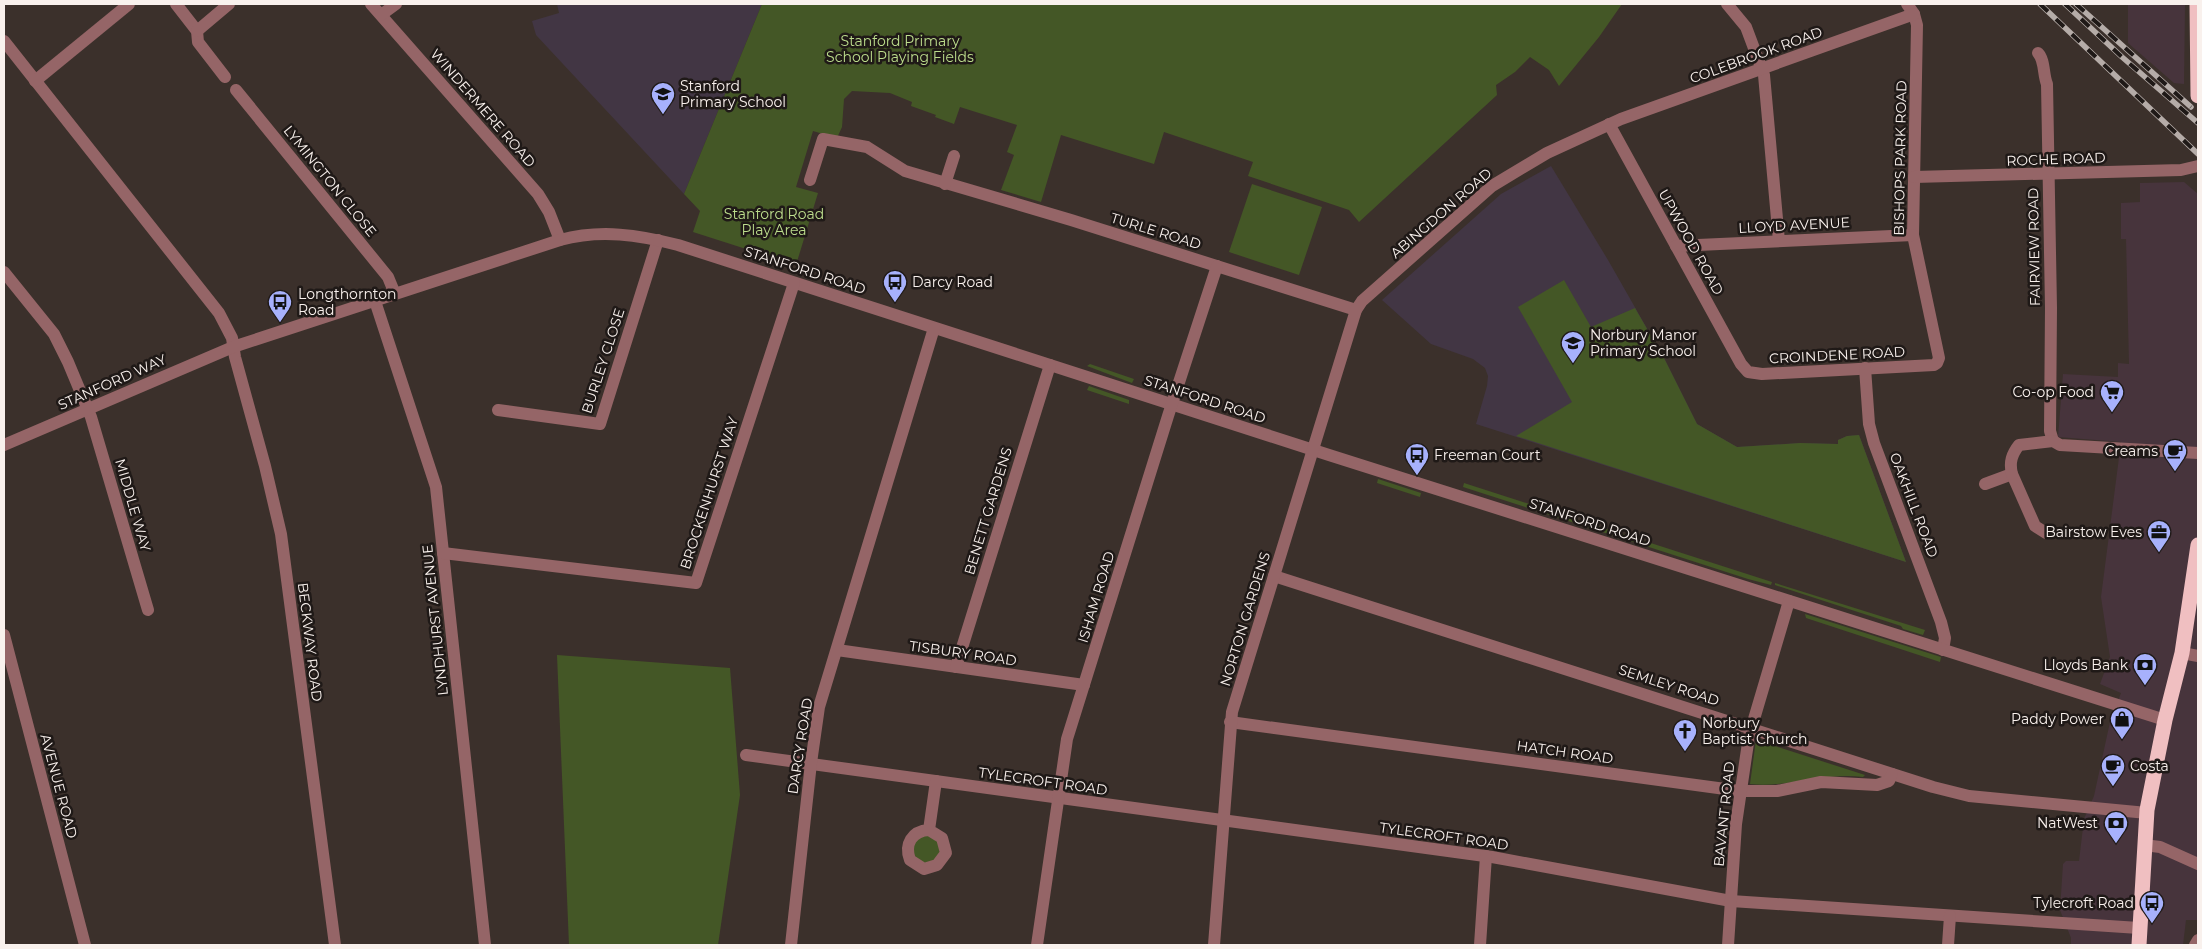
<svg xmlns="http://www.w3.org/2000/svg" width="2202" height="949" font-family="Montserrat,sans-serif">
	<rect width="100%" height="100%" fill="#3b302b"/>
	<g fill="#47343c">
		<path d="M 2128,4 L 2185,4 L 2184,84 L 2174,83 L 2128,43 Z"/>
		<path d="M 2184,182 L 2198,194 L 2198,920 L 2186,920 L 2183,945 L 2071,945 L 2071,938 L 2060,910 L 2063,864 L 2066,861 L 2079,861 L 2084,819 L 2094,796 L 2110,722 L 2121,693 L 2100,684 L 2110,657 L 2101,597 L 2121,442 L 2058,437 L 2063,374 L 2118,377 L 2118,363 L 2129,364 L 2126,239 L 2121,239 L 2121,203 L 2140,202 L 2140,183 Z"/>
	</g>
	<g fill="#423644">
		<path d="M 557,4 L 762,4 L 684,194 L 536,35 L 532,21 L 559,13 Z"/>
		<path d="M 1551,166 L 1608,260 L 1665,360 L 1697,424 L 1737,447 L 1800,443 L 1838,444 L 1838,440 L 1847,436 L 1859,435 L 1906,562 L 1476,424 L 1487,386 L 1488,376 L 1485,368 L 1473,359 L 1431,344 L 1382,300 L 1501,194 Z"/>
	</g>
	<g fill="#445726">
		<path d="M 762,4 L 1622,4 L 1599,37 L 1559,86 L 1549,70 L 1530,57 L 1515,72 L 1496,85 L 1497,95 L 1359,222 L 1349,210 L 1248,176 L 1253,162 L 1164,132 L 1154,164 L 1061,135 L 1041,202 L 1001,190 L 1014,155 L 1007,152 L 1017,125 L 960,107 L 954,124 L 935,117 L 936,115 L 911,106 L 912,102 L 890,93 L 852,91 L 844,99 L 842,127 L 837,138 L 813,131 L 796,187 L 818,193 L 796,265 L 693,232 L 700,211 L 684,194 Z"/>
		<path d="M 1252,184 L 1322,207 L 1299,275 L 1229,252 Z"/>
		<path d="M 1564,280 L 1591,327 L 1635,308 L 1665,360 L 1697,424 L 1737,447 L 1800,443 L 1838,444 L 1838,440 L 1847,436 L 1859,435 L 1906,562 L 1516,436 L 1572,402 L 1518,307 Z"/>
		<path d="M 1090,364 L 1134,379 L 1132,383 L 1087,366 Z"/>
		<path d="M 1089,386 L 1129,400 L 1129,404 L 1087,390 Z"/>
		<path d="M 1378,479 L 1421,493 L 1420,497 L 1377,483 Z"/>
		<path d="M 1464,483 L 1772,582 L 1771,585 L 1748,579 L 1463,487 Z"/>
		<path d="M 1775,583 L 1925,630 L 1923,635 L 1903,629 L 1901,626 L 1775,585 Z"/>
		<path d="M 1805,614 L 1941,657 L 1940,662 L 1806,618 Z"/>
		<path d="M 557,655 L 730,668 L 740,795 L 718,945 L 569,945 Z"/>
		<path d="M 1756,740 L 1865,775 L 1863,777 C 1825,772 1788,788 1750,784 Z"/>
		<path d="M 917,835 L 937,836 L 941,858 L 919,865 L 910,846 Z"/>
	</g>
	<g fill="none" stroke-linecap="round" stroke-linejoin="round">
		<g stroke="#956567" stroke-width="12">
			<path d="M 176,4 L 197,31 L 198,42 L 225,77"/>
			<path d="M 371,4 L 538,194 L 549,212 L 560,240"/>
			<path d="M 1727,4 L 1746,27 L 1764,75 L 1779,241"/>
			<path d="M 381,15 L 396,4"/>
			<path d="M 197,31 L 229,4"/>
			<path d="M 4,41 L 219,313 L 232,338 L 235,357 L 265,466 L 281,534 L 335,945"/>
			<path d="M 2038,53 C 2045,60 2043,75 2047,84 L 2051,308 L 2050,431 L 2053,441"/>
			<path d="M 35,81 L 129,4"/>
			<path d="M 236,90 L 388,277 L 395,294"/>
			<path d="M 1609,124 L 1741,364 L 1748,372 L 1762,374 L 1934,365 L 1937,363 L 1939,358 L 1913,235 L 1917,25 L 1914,14 L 1907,4"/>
			<path d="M 1914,177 L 2181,170 L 2198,166"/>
			<path d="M 810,180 L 823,139 L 867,147 L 905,171 L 1071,220 L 1356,310"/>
			<path d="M 945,184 L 954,156"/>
			<path d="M 1676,246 L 1913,235"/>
			<path d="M 4,272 L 54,334 L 68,362 L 91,417 L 148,610"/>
			<path d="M 375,301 L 436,487 L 485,945"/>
			<path d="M 1865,368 L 1869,424 L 1874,443 L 1941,622 L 1945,638 L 1943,650"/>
			<path d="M 498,410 L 600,424 L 658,240"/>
			<path d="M 4,445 L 233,347 L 560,240 C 601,229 639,235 678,245 L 1329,455 L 2165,720"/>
			<path d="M 1985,484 L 2012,474"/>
			<path d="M 2046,533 L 2035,526 L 2012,474 C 2009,462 2012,454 2019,445 L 2053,441 L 2060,445 L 2198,453"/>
			<path d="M 443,553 L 696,583 L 794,283"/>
			<path d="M 1274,576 L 1933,787 L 1969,796 L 2147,813"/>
			<path d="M 4,635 L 85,945"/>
			<path d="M 837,650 L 1084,685"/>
			<path d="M 2182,653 L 2198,656"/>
			<path d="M 956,667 L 1050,365"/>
			<path d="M 1230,722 L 1740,791 L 1777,791 L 1821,782 L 1877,785 L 1889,781 L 1892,774"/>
			<path d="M 746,755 L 1492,857 L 1731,901 L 2139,928"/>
			<path d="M 929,830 C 912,831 904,844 910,860 L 924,869 L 937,865 L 946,853 L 942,838 L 929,830 L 936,781"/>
			<path d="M 2144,845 L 2160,847 L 2198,864"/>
			<path d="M 791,945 L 811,763 L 819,707 L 934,328"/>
			<path d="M 1037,945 L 1067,739 L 1168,416 L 1217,266"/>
			<path d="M 1214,945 L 1232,712 L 1356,310 L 1362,301 L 1492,186 L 1547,153 L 1621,119 L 1914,14"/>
			<path d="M 1480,945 L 1486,856"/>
			<path d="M 1728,945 L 1736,824 L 1749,736 L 1789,601"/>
			<path d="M 1948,945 L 1950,916"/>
			<path d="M 2195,945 L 2198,940"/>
		</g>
		<g stroke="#f0bfc1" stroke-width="15">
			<path d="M 2197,4 L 2198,96"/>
			<path d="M 2139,945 L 2147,810 L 2165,720 L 2182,653 L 2198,545"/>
		</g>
		<g stroke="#b5aca8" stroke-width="5.5">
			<g id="rail">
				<path d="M 2040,4 L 2198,154"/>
				<path d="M 2065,4 L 2122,57 L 2198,123"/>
				<path d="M 2076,4 L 2191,107"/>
			</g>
		</g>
		<use href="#rail" stroke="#1f1917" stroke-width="4" stroke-dasharray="11" stroke-linecap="butt"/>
	</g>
	<defs>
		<g id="school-pin" transform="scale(1.25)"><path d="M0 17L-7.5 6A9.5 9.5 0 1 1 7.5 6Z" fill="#a7b1fc" stroke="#1f1917"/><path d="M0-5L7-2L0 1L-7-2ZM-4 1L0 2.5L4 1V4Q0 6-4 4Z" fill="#111"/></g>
		<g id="bus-pin" transform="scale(1.25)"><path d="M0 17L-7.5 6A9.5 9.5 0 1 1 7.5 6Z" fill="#a7b1fc" stroke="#1f1917"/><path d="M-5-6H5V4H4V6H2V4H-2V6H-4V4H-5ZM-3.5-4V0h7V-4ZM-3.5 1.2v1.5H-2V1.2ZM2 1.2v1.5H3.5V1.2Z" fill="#111"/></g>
		<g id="supermarket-pin" transform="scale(1.25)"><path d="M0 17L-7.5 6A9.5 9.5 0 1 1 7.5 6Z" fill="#a7b1fc" stroke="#1f1917"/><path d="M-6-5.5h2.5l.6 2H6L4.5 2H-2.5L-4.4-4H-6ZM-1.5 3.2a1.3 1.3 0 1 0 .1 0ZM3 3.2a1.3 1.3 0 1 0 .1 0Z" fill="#111"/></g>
		<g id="cafe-pin" transform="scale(1.25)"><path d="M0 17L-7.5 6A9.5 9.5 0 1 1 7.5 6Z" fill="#a7b1fc" stroke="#1f1917"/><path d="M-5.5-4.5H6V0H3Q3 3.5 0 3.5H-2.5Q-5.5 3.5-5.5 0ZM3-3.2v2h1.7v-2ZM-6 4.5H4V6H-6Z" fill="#111"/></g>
		<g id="office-pin" transform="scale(1.25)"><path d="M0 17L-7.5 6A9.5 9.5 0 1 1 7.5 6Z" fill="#a7b1fc" stroke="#1f1917"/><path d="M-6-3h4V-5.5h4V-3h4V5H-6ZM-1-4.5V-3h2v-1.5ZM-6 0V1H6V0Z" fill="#111"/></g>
		<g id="bank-pin" transform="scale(1.25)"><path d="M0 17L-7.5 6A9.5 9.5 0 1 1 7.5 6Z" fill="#a7b1fc" stroke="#1f1917"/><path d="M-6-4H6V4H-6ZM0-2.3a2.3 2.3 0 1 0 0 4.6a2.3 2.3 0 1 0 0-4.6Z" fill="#111"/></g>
		<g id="shop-pin" transform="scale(1.25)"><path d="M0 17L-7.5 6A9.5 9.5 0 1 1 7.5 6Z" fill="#a7b1fc" stroke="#1f1917"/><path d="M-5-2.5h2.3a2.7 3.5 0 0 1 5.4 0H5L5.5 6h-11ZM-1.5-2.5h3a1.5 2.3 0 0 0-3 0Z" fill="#111"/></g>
		<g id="church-pin" transform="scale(1.25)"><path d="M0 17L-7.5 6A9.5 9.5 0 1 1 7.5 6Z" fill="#a7b1fc" stroke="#1f1917"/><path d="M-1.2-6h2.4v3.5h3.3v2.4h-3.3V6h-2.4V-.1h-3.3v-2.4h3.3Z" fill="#111"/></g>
	</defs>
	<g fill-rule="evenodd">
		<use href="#school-pin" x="663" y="94"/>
		<use href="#bus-pin" x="895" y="282"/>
		<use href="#bus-pin" x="280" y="302"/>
		<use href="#school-pin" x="1573" y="343"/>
		<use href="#supermarket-pin" x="2112" y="392"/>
		<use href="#cafe-pin" x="2175" y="451"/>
		<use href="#bus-pin" x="1417" y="455"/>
		<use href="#office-pin" x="2159" y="532"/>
		<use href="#bank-pin" x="2145" y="665"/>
		<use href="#shop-pin" x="2122" y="719"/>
		<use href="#church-pin" x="1685" y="731"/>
		<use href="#cafe-pin" x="2113" y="766"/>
		<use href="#bank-pin" x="2116" y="823"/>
		<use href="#bus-pin" x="2152" y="903"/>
	</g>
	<g text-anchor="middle" stroke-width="5" stroke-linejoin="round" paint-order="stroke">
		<g font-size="14" fill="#bdde8d" stroke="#1f1917">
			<text x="900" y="46">Stanford Primary<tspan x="900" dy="16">School Playing Fields</tspan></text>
			<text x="774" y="219">Stanford Road<tspan x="774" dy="16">Play Area</tspan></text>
		</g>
		<g font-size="14" fill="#f9f1ed" stroke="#1f1917">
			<text transform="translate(1756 55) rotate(-20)" y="5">COLEBROOK ROAD</text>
			<text transform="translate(483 108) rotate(49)" y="5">WINDERMERE ROAD</text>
			<text transform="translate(1900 158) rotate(-89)" y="5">BISHOPS PARK ROAD</text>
			<text transform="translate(2056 159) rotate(-2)" y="5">ROCHE ROAD</text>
			<text transform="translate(330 181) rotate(51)" y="5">LYMINGTON CLOSE</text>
			<text transform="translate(1441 213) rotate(-41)" y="5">ABINGDON ROAD</text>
			<text transform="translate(1794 225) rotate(-3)" y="5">LLOYD AVENUE</text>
			<text transform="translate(1156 231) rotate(17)" y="5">TURLE ROAD</text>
			<text transform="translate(1691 242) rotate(61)" y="5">UPWOOD ROAD</text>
			<text transform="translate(2034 247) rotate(-91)" y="5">FAIRVIEW ROAD</text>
			<text transform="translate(805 270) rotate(18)" y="5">STANFORD ROAD</text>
			<text transform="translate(1837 355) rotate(-3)" y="5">CROINDENE ROAD</text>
			<text transform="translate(603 361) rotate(-72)" y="5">BURLEY CLOSE</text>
			<text transform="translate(112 382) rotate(-24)" y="5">STANFORD WAY</text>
			<text transform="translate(1205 399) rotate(18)" y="5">STANFORD ROAD</text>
			<text transform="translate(709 493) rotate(-72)" y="5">BROCKENHURST WAY</text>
			<text transform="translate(133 505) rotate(74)" y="5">MIDDLE WAY</text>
			<text transform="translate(1914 505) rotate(69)" y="5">OAKHILL ROAD</text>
			<text transform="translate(988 511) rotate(-73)" y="5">BENETT GARDENS</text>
			<text transform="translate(1590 522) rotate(18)" y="5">STANFORD ROAD</text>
			<text transform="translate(1096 597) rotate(-73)" y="5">ISHAM ROAD</text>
			<text transform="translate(1245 619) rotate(-73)" y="5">NORTON GARDENS</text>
			<text transform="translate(435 620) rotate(-96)" y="5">LYNDHURST AVENUE</text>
			<text transform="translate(310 642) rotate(83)" y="5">BECKWAY ROAD</text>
			<text transform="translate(963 653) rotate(8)" y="5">TISBURY ROAD</text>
			<text transform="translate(1669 685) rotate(18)" y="5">SEMLEY ROAD</text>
			<text transform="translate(800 746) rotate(-81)" y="5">DARCY ROAD</text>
			<text transform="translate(1565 752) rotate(8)" y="5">HATCH ROAD</text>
			<text transform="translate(1043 781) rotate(8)" y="5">TYLECROFT ROAD</text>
			<text transform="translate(59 786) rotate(75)" y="5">AVENUE ROAD</text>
			<text transform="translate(1724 814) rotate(-84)" y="5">BAVANT ROAD</text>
			<text transform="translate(1444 836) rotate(8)" y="5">TYLECROFT ROAD</text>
		</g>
		<g font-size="14" fill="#f9f1ed" stroke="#1f1917" text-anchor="start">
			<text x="680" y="91">Stanford<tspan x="680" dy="16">Primary School</tspan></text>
			<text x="912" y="287">Darcy Road</text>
			<text x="298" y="299">Longthornton<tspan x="298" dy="16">Road</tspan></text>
			<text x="1590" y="340">Norbury Manor<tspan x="1590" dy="16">Primary School</tspan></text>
			<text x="2094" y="397" text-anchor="end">Co-op Food</text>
			<text x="2158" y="456" text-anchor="end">Creams</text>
			<text x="1434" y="460">Freeman Court</text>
			<text x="2142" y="537" text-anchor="end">Bairstow Eves</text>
			<text x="2128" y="670" text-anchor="end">Lloyds Bank</text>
			<text x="2104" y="724" text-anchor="end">Paddy Power</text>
			<text x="1702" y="728">Norbury<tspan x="1702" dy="16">Baptist Church</tspan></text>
			<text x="2130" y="771">Costa</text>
			<text x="2098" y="828" text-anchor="end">NatWest</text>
			<text x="2134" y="908" text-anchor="end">Tylecroft Road</text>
		</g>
	</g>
	<rect width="2202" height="949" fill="none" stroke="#f9f1ed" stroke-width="10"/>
</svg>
